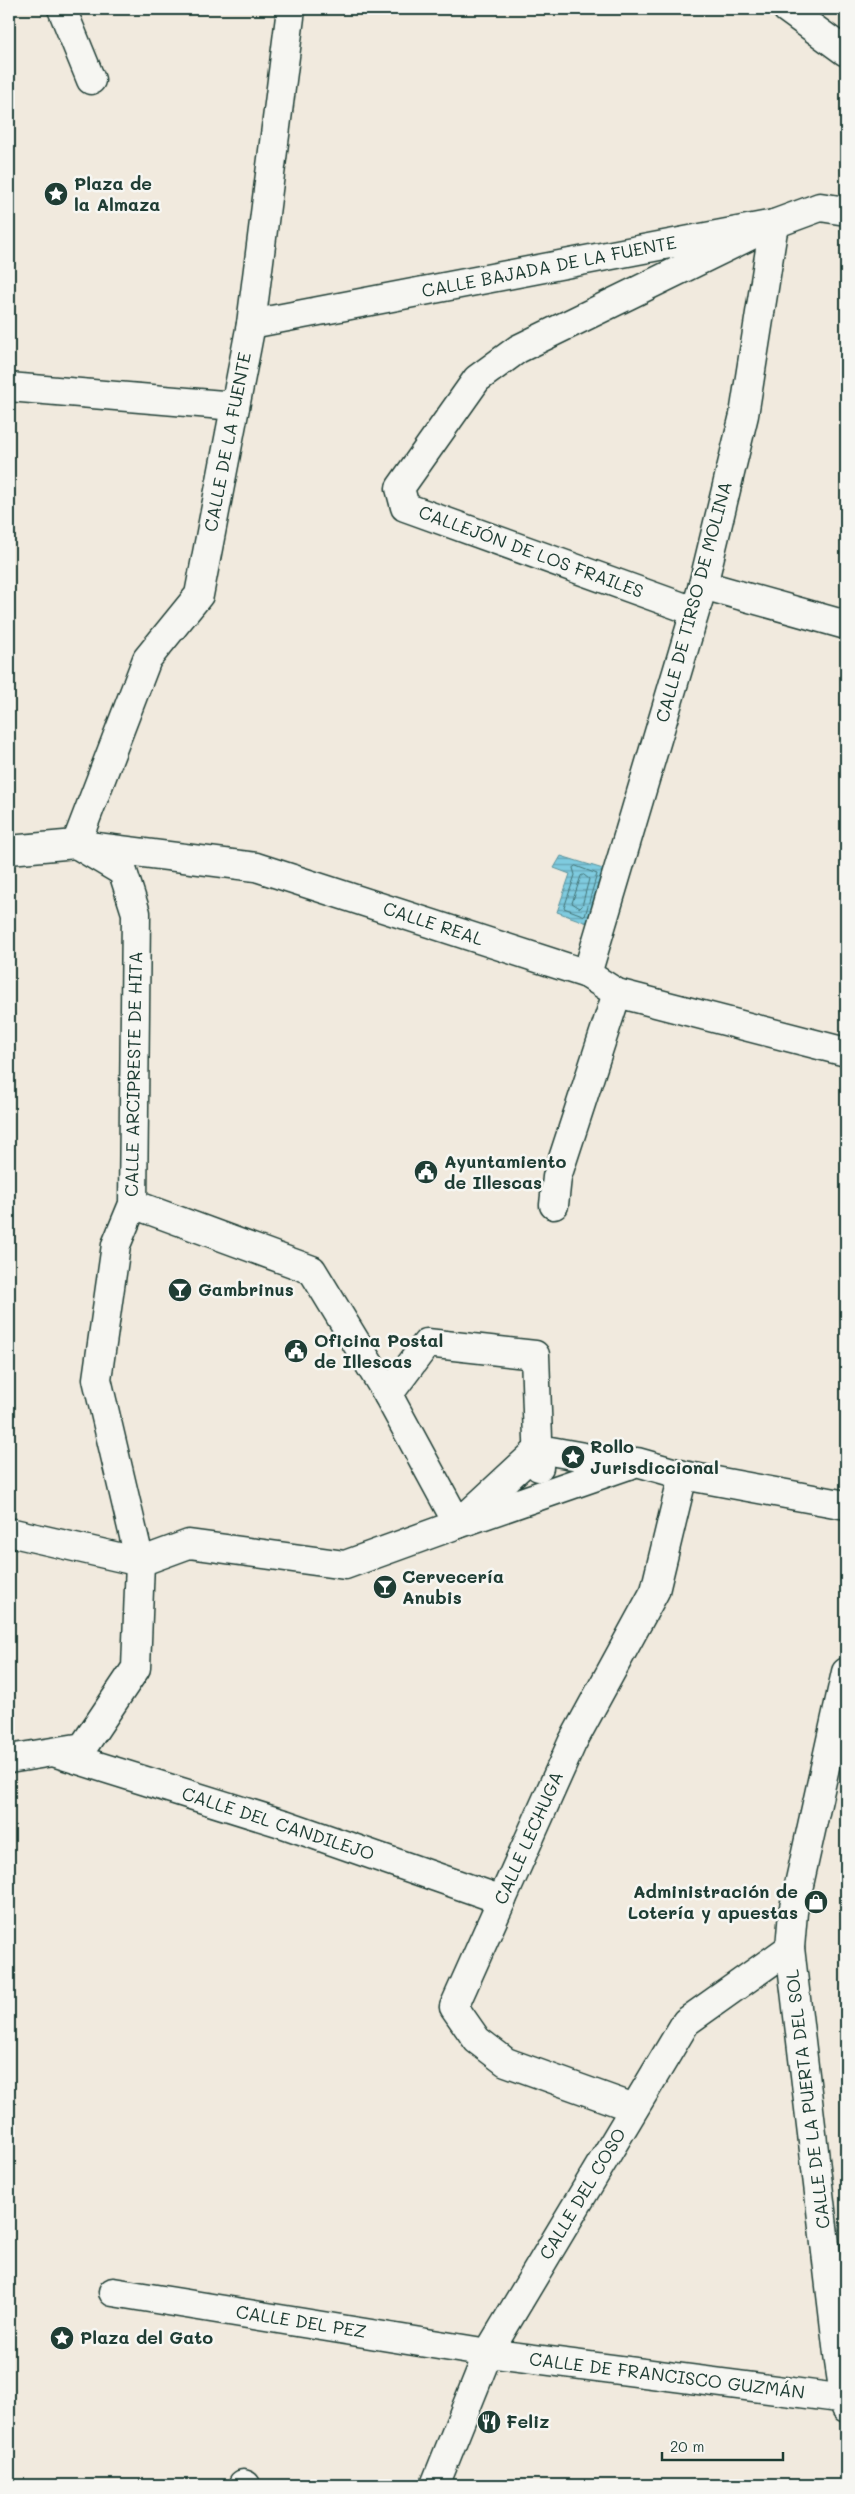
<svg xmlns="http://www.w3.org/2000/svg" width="855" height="2494" font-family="Mali,sans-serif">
	<defs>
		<pattern id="water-rules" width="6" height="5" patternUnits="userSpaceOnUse" patternTransform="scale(1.25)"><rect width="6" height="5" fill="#7fcbdf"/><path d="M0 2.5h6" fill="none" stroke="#67a6b6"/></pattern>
	</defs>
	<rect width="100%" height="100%" fill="#f1eade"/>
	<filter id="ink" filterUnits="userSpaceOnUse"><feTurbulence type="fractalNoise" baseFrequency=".02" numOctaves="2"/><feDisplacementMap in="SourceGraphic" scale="10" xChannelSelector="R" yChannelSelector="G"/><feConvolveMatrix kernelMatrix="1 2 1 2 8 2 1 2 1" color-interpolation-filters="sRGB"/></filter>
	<g filter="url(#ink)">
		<path fill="url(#water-rules)" stroke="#59929b" d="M 561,856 L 603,869 L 590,924 L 557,912 L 570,874 L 554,868 Z"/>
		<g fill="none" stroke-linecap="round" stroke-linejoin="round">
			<g stroke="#457678" stroke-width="1">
				<path d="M 576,866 L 597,874 L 585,916 L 564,908 L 575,875 L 573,868 Z"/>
				<path d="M 584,875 L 589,879 L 582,906 L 580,908 L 572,903 L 581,876 Z"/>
			</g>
			<g stroke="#1f3d34" stroke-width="31">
				<g id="pedestrian">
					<path d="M 62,9 L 91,80"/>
					<path d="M 9,387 L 235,406"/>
					<path d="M 554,1205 L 557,1177 L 617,993"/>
					<path d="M 113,2292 L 488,2353"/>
				</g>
			</g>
			<g stroke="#1f3d34" stroke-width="31">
				<g id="minor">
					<path d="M 787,9 L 846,52"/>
					<path d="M 251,324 L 774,224 L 820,207 L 846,211"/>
					<path d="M 703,585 L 846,625"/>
					<path d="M 694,611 L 405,507 L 400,488 L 477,379 L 518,349 L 774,224"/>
					<path d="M 76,844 L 147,659 L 199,595 L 251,324 L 291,9"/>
					<path d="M 88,846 L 256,867 L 587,974 L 617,993 L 846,1052"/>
					<path d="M 587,974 L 703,585 L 744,415 L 774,224"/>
					<path d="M 133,1204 L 312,1270 L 388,1395 L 458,1524 L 637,1462 L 683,1475 L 846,1505"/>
					<path d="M 388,1395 L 427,1343 L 535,1355 L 539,1467"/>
					<path d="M 9,1532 L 140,1562 L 189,1544 L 345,1565 L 458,1524 L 539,1449 L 629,1465"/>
					<path d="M 846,1672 L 793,1912 L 790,1948 L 839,2362 L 846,2408"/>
					<path d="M 56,1753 L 284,1824 L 502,1900"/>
					<path d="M 9,1759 L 83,1747 L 136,1668 L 140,1562 L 97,1379 L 116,1245 L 133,1204 L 136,913 L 123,872 L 76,844"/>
					<path d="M 634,2108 L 506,2062 L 477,2040 L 454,2007 L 572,1743 L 655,1591 L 683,1475"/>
					<path d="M 488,2353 L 846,2399"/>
					<path d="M 243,2484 L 246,2485"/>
					<path d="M 435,2485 L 488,2353 L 686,2022 L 790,1948"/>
				</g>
			</g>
			<g stroke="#1f3d34" stroke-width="31">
				<path id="tertiary" d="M 9,850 L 76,844"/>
			</g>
			<use href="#pedestrian" stroke="#f6f6f2" stroke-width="28"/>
			<use href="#minor" stroke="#f6f6f2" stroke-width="28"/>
			<use href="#tertiary" stroke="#f6f6f2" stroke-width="28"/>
		</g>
	</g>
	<defs>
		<g id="sight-disc" transform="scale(1.25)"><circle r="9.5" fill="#1f3d34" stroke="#f6f6f2"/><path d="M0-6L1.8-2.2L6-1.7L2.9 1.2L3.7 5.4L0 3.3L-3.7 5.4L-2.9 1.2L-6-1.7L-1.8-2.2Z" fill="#fff"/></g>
		<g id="civic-disc" transform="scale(1.25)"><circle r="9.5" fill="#1f3d34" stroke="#f6f6f2"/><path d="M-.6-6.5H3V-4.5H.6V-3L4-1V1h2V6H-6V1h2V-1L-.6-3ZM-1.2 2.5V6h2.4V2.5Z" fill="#fff"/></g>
		<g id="bar-disc" transform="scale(1.25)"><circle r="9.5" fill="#1f3d34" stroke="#f6f6f2"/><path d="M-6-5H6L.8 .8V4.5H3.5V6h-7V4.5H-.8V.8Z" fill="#fff"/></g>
		<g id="shop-disc" transform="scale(1.25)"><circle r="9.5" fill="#1f3d34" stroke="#f6f6f2"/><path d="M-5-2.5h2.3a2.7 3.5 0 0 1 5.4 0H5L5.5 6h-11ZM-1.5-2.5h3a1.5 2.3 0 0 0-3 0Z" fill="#fff"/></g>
		<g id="restaurant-disc" transform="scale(1.25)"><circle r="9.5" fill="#1f3d34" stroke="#f6f6f2"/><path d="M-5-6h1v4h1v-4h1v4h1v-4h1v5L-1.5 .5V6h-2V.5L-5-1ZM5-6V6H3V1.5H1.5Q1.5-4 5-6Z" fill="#fff"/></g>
	</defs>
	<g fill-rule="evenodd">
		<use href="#sight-disc" x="56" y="194"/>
		<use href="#civic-disc" x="426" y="1172"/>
		<use href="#bar-disc" x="180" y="1290"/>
		<use href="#civic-disc" x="296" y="1351"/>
		<use href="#sight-disc" x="573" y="1457"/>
		<use href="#bar-disc" x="385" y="1587"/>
		<use href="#shop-disc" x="816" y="1902"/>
		<use href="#sight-disc" x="62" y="2338"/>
		<use href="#restaurant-disc" x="489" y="2422"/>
	</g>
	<g text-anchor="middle" stroke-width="5" stroke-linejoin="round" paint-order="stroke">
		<g font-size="18" font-weight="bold" fill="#1f3d34" stroke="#f6f6f2" text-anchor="start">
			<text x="74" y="190">Plaza de<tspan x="74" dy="21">la Almaza</tspan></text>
			<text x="444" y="1168">Ayuntamiento<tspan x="444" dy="21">de Illescas</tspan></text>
			<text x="198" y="1296">Gambrinus</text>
			<text x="314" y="1347">Oficina Postal<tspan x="314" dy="21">de Illescas</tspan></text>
			<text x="590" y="1453">Rollo<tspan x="590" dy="21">Jurisdiccional</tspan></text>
			<text x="402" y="1583">Cervecería<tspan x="402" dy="21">Anubis</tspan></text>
			<text x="798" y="1898" text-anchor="end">Administración de<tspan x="798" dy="21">Lotería y apuestas</tspan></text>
			<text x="80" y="2344">Plaza del Gato</text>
			<text x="506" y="2428">Feliz</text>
		</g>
		<g font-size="18" fill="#1f3d34" stroke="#f6f6f2">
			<text transform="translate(549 267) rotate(-11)" y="6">CALLE BAJADA DE LA FUENTE</text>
			<text transform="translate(228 442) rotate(-79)" y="6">CALLE DE LA FUENTE</text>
			<text transform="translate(531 552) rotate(20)" y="6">CALLEJÓN DE LOS FRAILES</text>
			<text transform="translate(694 602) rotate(-75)" y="6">CALLE DE TIRSO DE MOLINA</text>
			<text transform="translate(433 924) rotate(18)" y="6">CALLE REAL</text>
			<text transform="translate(134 1074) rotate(-89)" y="6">CALLE ARCIPRESTE DE HITA</text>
			<text transform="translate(278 1824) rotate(18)" y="6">CALLE DEL CANDILEJO</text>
			<text transform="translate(529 1838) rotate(-66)" y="6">CALLE LECHUGA</text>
			<text transform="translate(808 2099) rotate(-97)" y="6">CALLE DE LA PUERTA DEL SOL</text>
			<text transform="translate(583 2194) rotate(-59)" y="6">CALLE DEL COSO</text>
			<text transform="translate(301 2322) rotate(9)" y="6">CALLE DEL PEZ</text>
			<text transform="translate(667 2376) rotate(7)" y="6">CALLE DE FRANCISCO GUZMÁN</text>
		</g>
	</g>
	<rect width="855" height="2494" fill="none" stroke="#f6f6f2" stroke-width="30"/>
	<rect x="15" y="15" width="825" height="2464" fill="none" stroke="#1f3d34" stroke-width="2" filter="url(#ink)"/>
	<path d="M662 2452v8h121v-8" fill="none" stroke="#1f3d34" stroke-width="2.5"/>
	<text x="670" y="2452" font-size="15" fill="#1f3d34" stroke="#f6f6f2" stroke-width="4" paint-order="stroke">20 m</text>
</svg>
